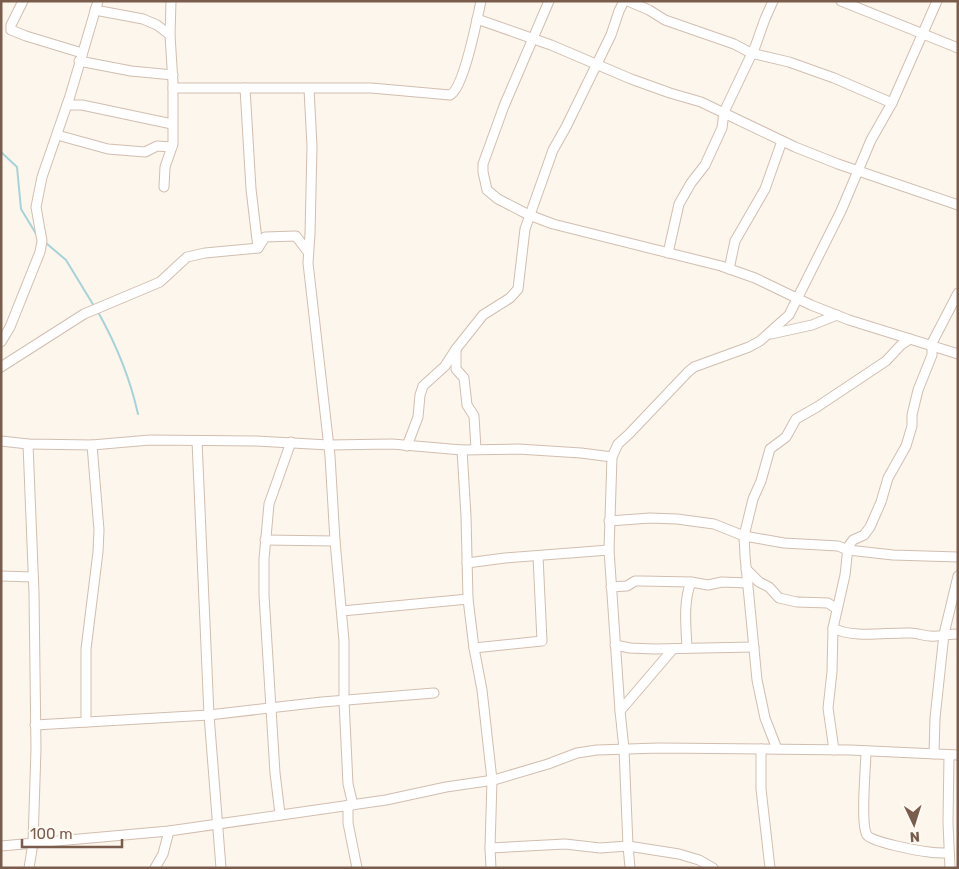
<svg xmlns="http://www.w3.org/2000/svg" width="959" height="869" font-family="Rubik,sans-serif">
	<rect width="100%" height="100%" fill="#fdf6ec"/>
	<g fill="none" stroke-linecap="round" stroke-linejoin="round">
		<g stroke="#a5d3da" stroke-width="2">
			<path d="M 1,152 L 17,167 L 21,209 L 38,237"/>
			<path d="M 46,243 L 66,260 L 94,306"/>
			<path d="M 98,312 C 116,344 130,378 138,414"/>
		</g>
		<g stroke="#d1beb0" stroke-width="11">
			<g id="minor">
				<path d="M 23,1 L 11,25 L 11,30 L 26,36 L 82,53"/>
				<path d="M 549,1 L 504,106 L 483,164 L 483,172 L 487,190 L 498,199 L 529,215 L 553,224 L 721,266 L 755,278 L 811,305 L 849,320 L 958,354"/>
				<path d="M 628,1 L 649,10 L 665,20 L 734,44 L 751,53 L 789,62 L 834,78 L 892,103"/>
				<path d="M 841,1 L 958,48"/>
				<path d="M 95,10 L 143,19 L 157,25 L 170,35"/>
				<path d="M 477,19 L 551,45 L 631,79 L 670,93 L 701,102 L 795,147 L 838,164 L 958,205"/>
				<path d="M 79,61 L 131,71 L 173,75"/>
				<path d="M 173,88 L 371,88 L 450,95 C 464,88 477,19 481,1"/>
				<path d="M 245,88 L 251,189 L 258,248"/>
				<path d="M 309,89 L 312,146 L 310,234 L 308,263 L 330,456 L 335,541 L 344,641 L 344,701 L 348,784 L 353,805"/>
				<path d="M 67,105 L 82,105 L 172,124"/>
				<path d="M 57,135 L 108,149 L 145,152 L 157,146 L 172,147"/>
				<path d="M 164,187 L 165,167 L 173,144 L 173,83 L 170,35 L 171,1"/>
				<path d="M 668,253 L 679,204 L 691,183 L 705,165 L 722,128 L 724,112 L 755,47 L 765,19 L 773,1"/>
				<path d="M 729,269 L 735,241 L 765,189 L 782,141"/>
				<path d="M 771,334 L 812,325 L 837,315"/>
				<path d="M 1,342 L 10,327 L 40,252 L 42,241 L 36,207 L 42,177 L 70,96 L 98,1"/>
				<path d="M 456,350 L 456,369 L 464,378 L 467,405 L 474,416 L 476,449"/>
				<path d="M 1,367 L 84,314 L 160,282 L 187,257 L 205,253 L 258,248 L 265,237 L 296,236 L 308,252"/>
				<path d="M 1,441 L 28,444 L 92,445 L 150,440 L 256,441 L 329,445 L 392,444 L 462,450 L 518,449 L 581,453 L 612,457"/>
				<path d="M 197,441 L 209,715 L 221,868"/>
				<path d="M 28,444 L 34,593 L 36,749 L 33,843 L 29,868"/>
				<path d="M 407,446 L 418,417 L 420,395 L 423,386 L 445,366 L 456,349 L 483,315 L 510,298 L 518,289 L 525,229 L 553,150 L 566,127 L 611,35 L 619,11 L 624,1"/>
				<path d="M 462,450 L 466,516 L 468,599 L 474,648 L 482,690 L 492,780 L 490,848 L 491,868"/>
				<path d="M 609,521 L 650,518 L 677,519 L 714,524 L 744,536 L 784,543 L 838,546 L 848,550 L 893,555 L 958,557"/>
				<path d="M 265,540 L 335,541"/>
				<path d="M 467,563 L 505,558 L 609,550"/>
				<path d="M 746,569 L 759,582 L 769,587 L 779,598 L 797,602 L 828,603 L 837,609"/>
				<path d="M 1,576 L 33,577"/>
				<path d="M 611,587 L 627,586 L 635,581 L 642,581 L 691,582 L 708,585 L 722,582 L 748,583"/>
				<path d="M 342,611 L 468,599"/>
				<path d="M 833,628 C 854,639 887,632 911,633 C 917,633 924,636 930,636 C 939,637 948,634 958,634"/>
				<path d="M 615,645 L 630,648 L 654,649 L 754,647"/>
				<path d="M 474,648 L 542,641 L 538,556"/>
				<path d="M 687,648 C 686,626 683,602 691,582"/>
				<path d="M 620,711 L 673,649"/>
				<path d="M 86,722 L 86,649 L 98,552 L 99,530 L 92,445"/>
				<path d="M 35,725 L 209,715 L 322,702 L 434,693"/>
				<path d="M 761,749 L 761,789 L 770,868"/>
				<path d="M 777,749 L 765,718 L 757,680 L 745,556 L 744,536 L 753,499 L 761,481 L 770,449 L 786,437 L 796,419 L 817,407 L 886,361 L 901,345 L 910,339"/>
				<path d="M 834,750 L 828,708 L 832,672 L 833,628 L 845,575 L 848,547 L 853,540 L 864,535 L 870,527 L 881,502 L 888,478 L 906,446 L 912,426 L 912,415 L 918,390 L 932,355 L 932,343 L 958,293"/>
				<path d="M 866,751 C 866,766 860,824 867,835 C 871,842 919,851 929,852 C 935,853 942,853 949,853"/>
				<path d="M 934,754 L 935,718 L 944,634 L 958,576"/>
				<path d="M 949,755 L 948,823 L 950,868"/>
				<path d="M 348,805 L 348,823 L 357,868"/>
				<path d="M 280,814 L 275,773 L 264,595 L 264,559 L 269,504 L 291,442"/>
				<path d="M 1,846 L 169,831 L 386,800 L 446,787 L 494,780 L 548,764 L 577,753 L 597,750 L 659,748 L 850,750 L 958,755"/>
				<path d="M 490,848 L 565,844 L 600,848 L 628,846 L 679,854 L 699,860 L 713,868"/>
				<path d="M 155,868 L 163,854 L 169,831"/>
				<path d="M 630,868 L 628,846 L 624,749 L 620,711 L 609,550 L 612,457 L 618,444 L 629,434 L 688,372 L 694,367 L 749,347 L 760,341 L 789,315 L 841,211 L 871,140 L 892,103 L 937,1"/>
			</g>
		</g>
		<use href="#minor" stroke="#fff" stroke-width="9"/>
	</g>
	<rect width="959" height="869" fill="none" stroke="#7a5c4d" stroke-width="5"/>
	<g transform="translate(914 824) rotate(176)" stroke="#fffaf3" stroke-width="4" paint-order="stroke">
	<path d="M0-4L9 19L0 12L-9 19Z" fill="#7a5c4d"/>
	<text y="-8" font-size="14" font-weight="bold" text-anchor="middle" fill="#7a5c4d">N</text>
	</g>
	<path d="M22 839v8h100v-8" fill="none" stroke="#7a5c4d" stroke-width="2.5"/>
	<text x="30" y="839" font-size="15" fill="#7a5c4d" stroke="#fffaf3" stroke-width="4" paint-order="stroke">100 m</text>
</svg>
